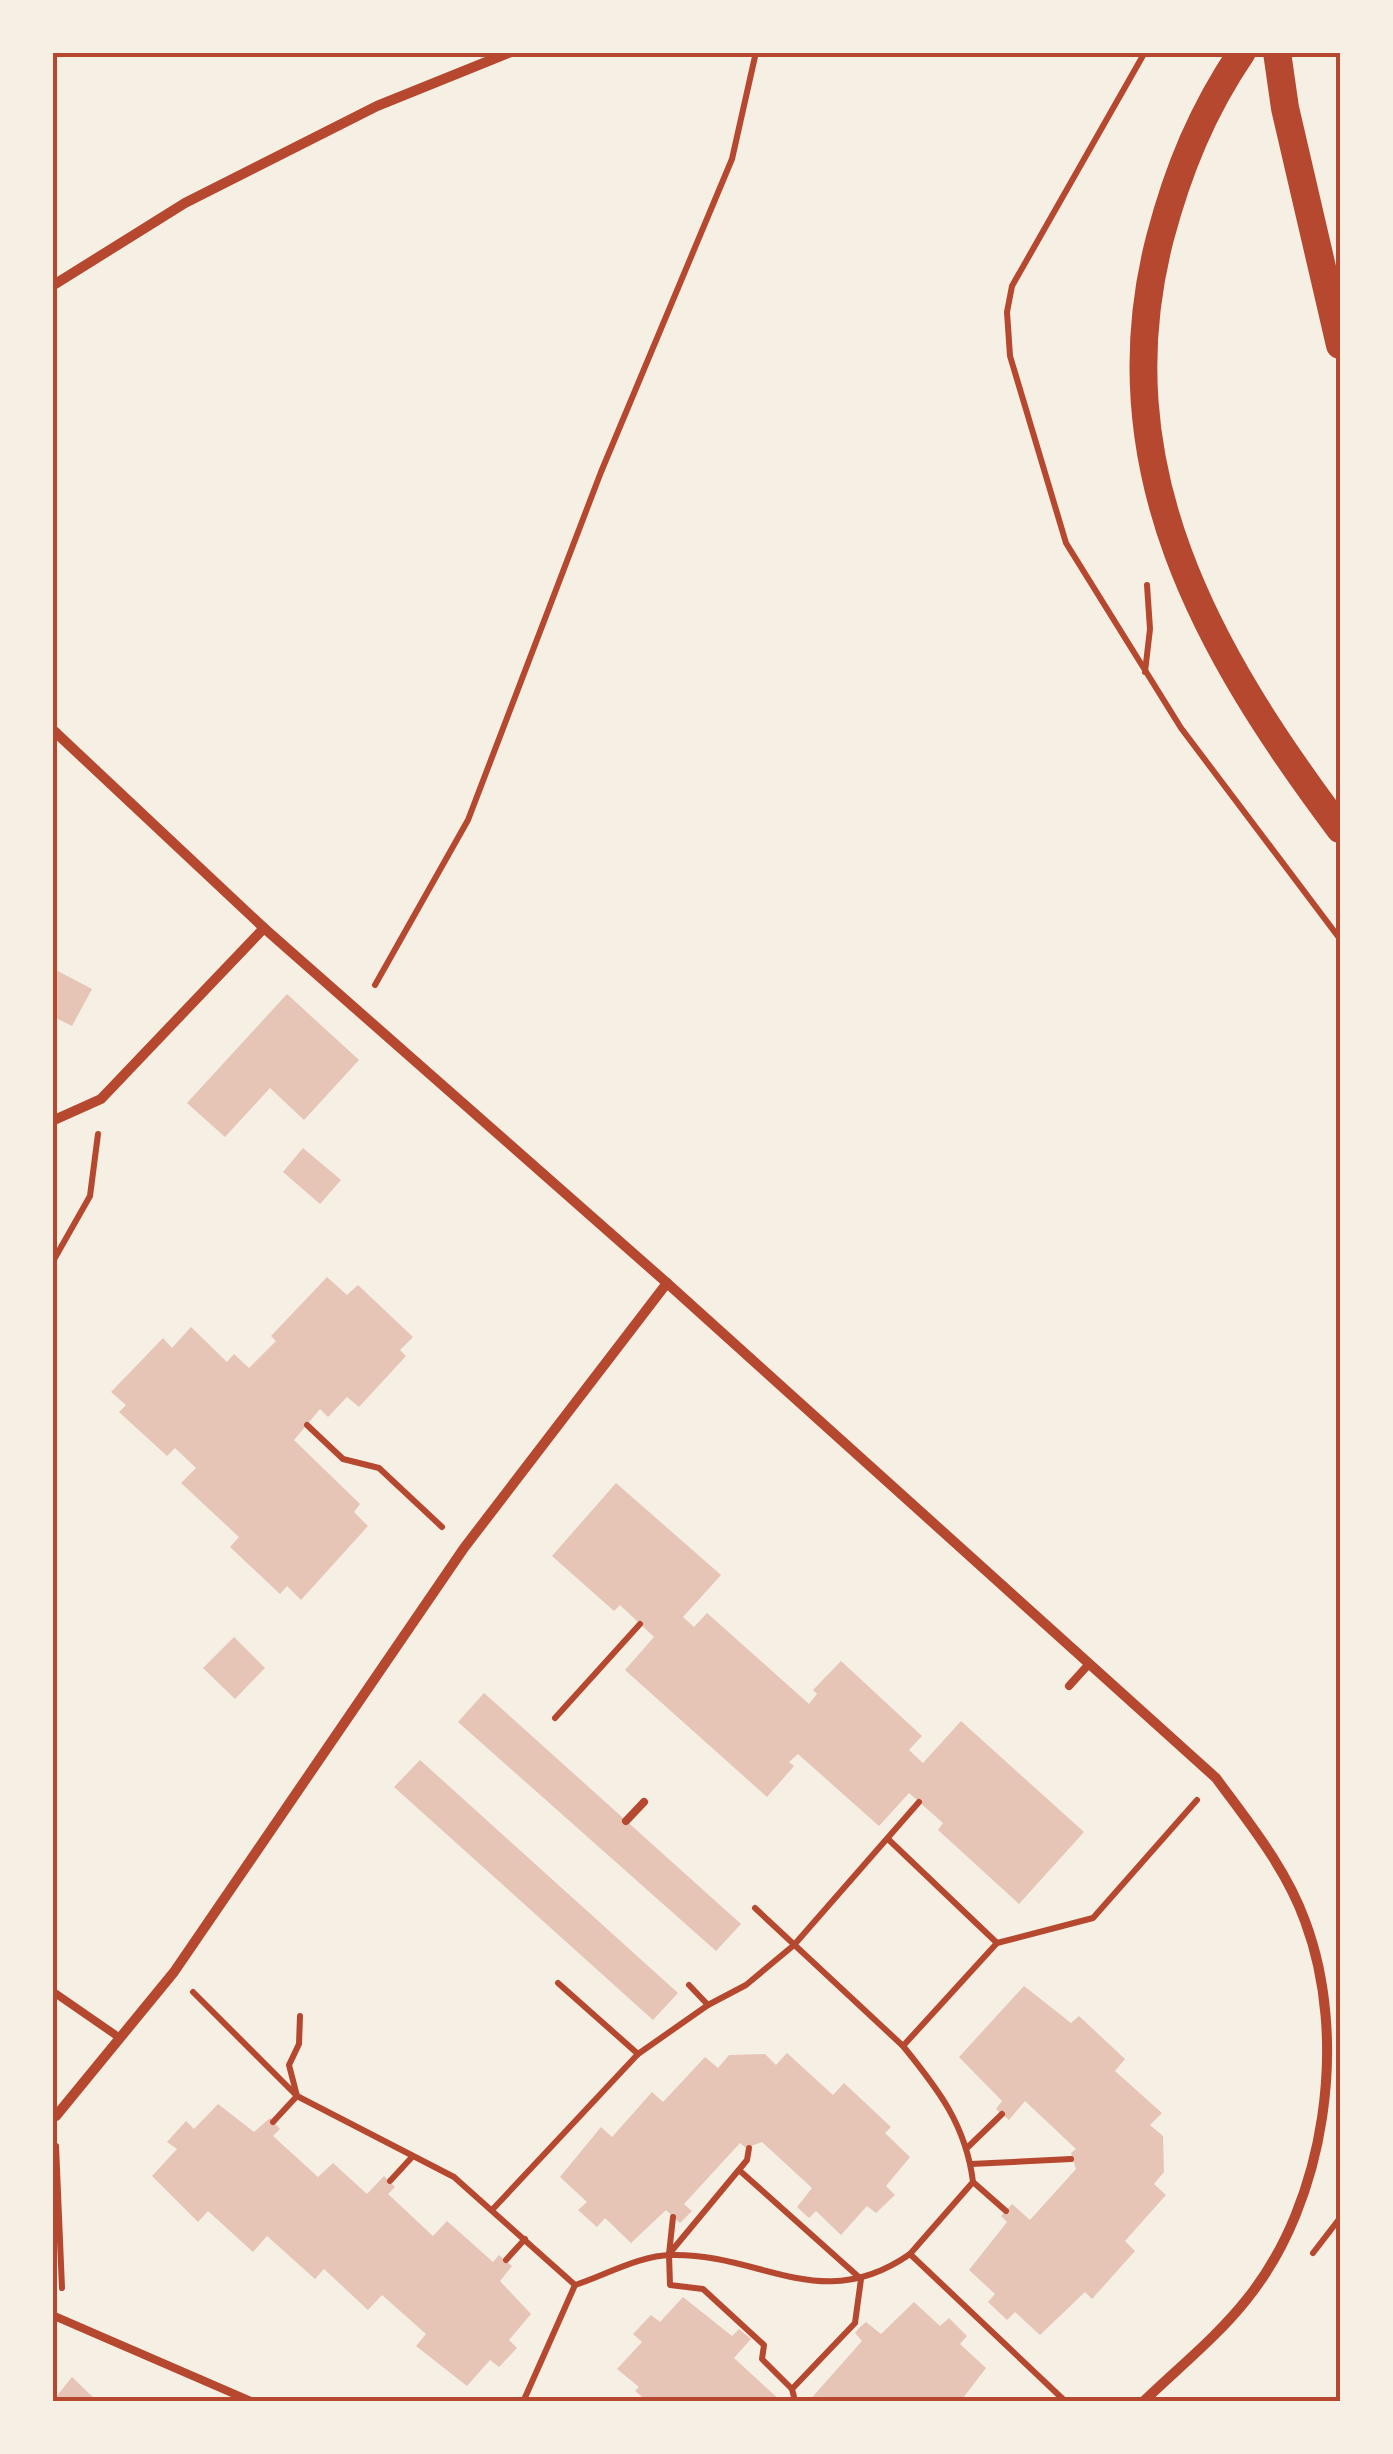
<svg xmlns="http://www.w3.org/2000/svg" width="1393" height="2454" font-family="'Work Sans',sans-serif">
	<rect width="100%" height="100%" fill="#f6efe4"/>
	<g fill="#e6c5b7">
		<path d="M 52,968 L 92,989 L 72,1026 L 52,1016 Z"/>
		<path d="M 287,994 L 359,1060 L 304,1120 L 270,1088 L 225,1137 L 187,1103 Z"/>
		<path d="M 303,1148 L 341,1180 L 320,1204 L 283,1172 Z"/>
		<path d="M 327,1277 L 347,1295 L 358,1285 L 413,1337 L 400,1350 L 406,1356 L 359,1407 L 347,1397 L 328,1417 L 320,1409 L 294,1440 L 360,1504 L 354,1512 L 368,1526 L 301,1600 L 287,1586 L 280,1594 L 230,1547 L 239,1537 L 181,1483 L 196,1468 L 175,1448 L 167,1456 L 119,1412 L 126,1405 L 111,1392 L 163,1338 L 172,1348 L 191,1327 L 227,1362 L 234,1354 L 249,1368 L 276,1341 L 271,1336 Z"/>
		<path d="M 616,1483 L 721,1575 L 683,1617 L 694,1627 L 707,1613 L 809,1704 L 817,1694 L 813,1690 L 841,1661 L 922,1736 L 909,1750 L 923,1763 L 961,1721 L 1084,1832 L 1019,1904 L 938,1830 L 943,1823 L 909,1793 L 879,1826 L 798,1754 L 789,1762 L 794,1766 L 767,1797 L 625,1670 L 654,1637 L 620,1605 L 614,1611 L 552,1556 Z"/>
		<path d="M 234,1637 L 265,1668 L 235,1699 L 203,1668 Z"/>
		<path d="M 484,1693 L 741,1924 L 716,1951 L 458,1722 Z"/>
		<path d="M 420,1760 L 678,1993 L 653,2020 L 394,1787 Z"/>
		<path d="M 1024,1986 L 1071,2023 L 1079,2016 L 1125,2059 L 1115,2071 L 1162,2113 L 1150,2125 L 1163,2136 L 1164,2172 L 1154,2184 L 1166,2195 L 1125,2241 L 1135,2251 L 1092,2299 L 1085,2292 L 1040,2335 L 1015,2312 L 1007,2320 L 988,2302 L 995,2294 L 969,2270 L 1007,2222 L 1001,2216 L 1012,2204 L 1030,2220 L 1076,2169 L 1071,2153 L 1076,2149 L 1025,2101 L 1009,2120 L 996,2109 L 1002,2101 L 959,2057 Z"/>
		<path d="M 787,2053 L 833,2095 L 844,2083 L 891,2127 L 885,2133 L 910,2157 L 886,2186 L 895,2195 L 876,2213 L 867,2206 L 841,2235 L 816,2211 L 809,2218 L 797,2207 L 812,2188 L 762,2142 L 746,2148 L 740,2143 L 684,2204 L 692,2211 L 680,2223 L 666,2210 L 631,2243 L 605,2218 L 597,2227 L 578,2210 L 587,2202 L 560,2177 L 601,2127 L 612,2137 L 652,2092 L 663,2102 L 705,2057 L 718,2068 L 729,2055 L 765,2054 L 776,2065 Z"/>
		<path d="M 218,2104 L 254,2132 L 270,2118 L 280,2129 L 273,2136 L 318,2177 L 333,2163 L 367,2194 L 384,2176 L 395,2187 L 388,2194 L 433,2236 L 447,2221 L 493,2262 L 499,2255 L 512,2266 L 500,2281 L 531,2314 L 509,2340 L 517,2348 L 499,2367 L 490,2360 L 467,2386 L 416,2346 L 426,2334 L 382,2295 L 368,2310 L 324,2269 L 315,2279 L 267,2236 L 253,2252 L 208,2211 L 198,2222 L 152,2176 L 177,2149 L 167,2142 L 186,2121 L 194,2129 Z"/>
		<path d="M 683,2297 L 732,2336 L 739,2329 L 751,2339 L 734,2358 L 782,2402 L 648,2402 L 635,2391 L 639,2387 L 617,2369 L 642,2342 L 633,2334 L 651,2315 L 660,2322 Z"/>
		<path d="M 914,2302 L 940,2326 L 949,2318 L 967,2336 L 960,2344 L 986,2368 L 960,2402 L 808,2402 L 862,2341 L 855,2333 L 859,2328 L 866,2322 L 881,2334 Z"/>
		<path d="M 72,2377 L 98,2402 L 52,2402 Z"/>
	</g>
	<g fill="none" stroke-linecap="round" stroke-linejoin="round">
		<g stroke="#b5482f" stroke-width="6">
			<path d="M 1145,52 L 1012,286 L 1007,312 L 1010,356 L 1066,543 L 1181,728 L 1340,939"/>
			<path d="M 1145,672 L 1150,629 L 1147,585"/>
			<path d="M 375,985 L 468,820 L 601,472 L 732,159 L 756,52"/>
			<path d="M 52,1263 L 90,1196 L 98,1134"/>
			<path d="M 307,1425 L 343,1459 L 379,1468 L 442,1527"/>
			<path d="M 555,1718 L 640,1624"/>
			<path d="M 888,1839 L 997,1943"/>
			<path d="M 755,1908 L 903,2046"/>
			<path d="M 558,1983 L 638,2054"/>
			<path d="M 689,1985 L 708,2005"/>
			<path d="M 193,1992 L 297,2096 L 454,2177 L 575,2285 L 523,2402"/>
			<path d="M 273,2122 L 297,2096 L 289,2065 L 299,2044 L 300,2016"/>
			<path d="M 56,2146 L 62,2288"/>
			<path d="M 968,2147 L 1002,2114"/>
			<path d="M 971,2164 L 1071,2159"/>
			<path d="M 739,2170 L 861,2279 L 855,2323 L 792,2389 L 794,2397"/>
			<path d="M 390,2181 L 412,2157"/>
			<path d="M 973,2182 L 1006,2211"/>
			<path d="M 492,2210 L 638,2054 L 708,2005 L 746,1985 L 794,1945 L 919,1802"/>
			<path d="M 673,2217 L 669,2254 L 747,2160 L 749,2148"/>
			<path d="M 1313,2253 L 1340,2218"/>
			<path d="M 669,2254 L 670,2285 L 703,2289 L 764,2345 L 762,2359 L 792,2389"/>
			<path d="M 910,2254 L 973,2182 C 966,2125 938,2089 903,2046 L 997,1943 L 1093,1918 L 1197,1800"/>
			<path d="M 506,2260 L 525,2239"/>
			<path d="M 575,2285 C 603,2276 641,2255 671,2255 C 762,2253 821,2316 910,2254 L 1066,2402"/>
		</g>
		<g stroke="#b5482f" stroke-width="8">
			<path d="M 1069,1686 L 1088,1665"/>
			<path d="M 626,1821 L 644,1802"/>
			<path d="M 52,1991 L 120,2038"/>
			<path d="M 52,2315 L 253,2402"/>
		</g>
		<g stroke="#b5482f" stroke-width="10">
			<path d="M 52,286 L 185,203 L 377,106 L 511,52"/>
			<path d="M 52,729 L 264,928 L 667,1283 L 1216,1778 C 1249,1823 1286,1868 1305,1921 C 1349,2038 1326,2201 1247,2299 C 1217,2337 1178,2368 1143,2402"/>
			<path d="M 52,1121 L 101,1099 L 264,928"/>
			<path d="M 56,2116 L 174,1972 L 464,1548 L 667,1283"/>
		</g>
		<g stroke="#b5482f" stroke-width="28">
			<path d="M 1242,52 C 1202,111 1178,170 1160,238 C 1101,466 1207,652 1340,829"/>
			<path d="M 1277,52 L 1285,108 L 1340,345"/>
		</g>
	</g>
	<rect width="1393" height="2454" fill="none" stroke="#f6efe4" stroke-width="110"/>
	<rect x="55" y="55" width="1283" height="2344" fill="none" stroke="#b5482f" stroke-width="4"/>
</svg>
